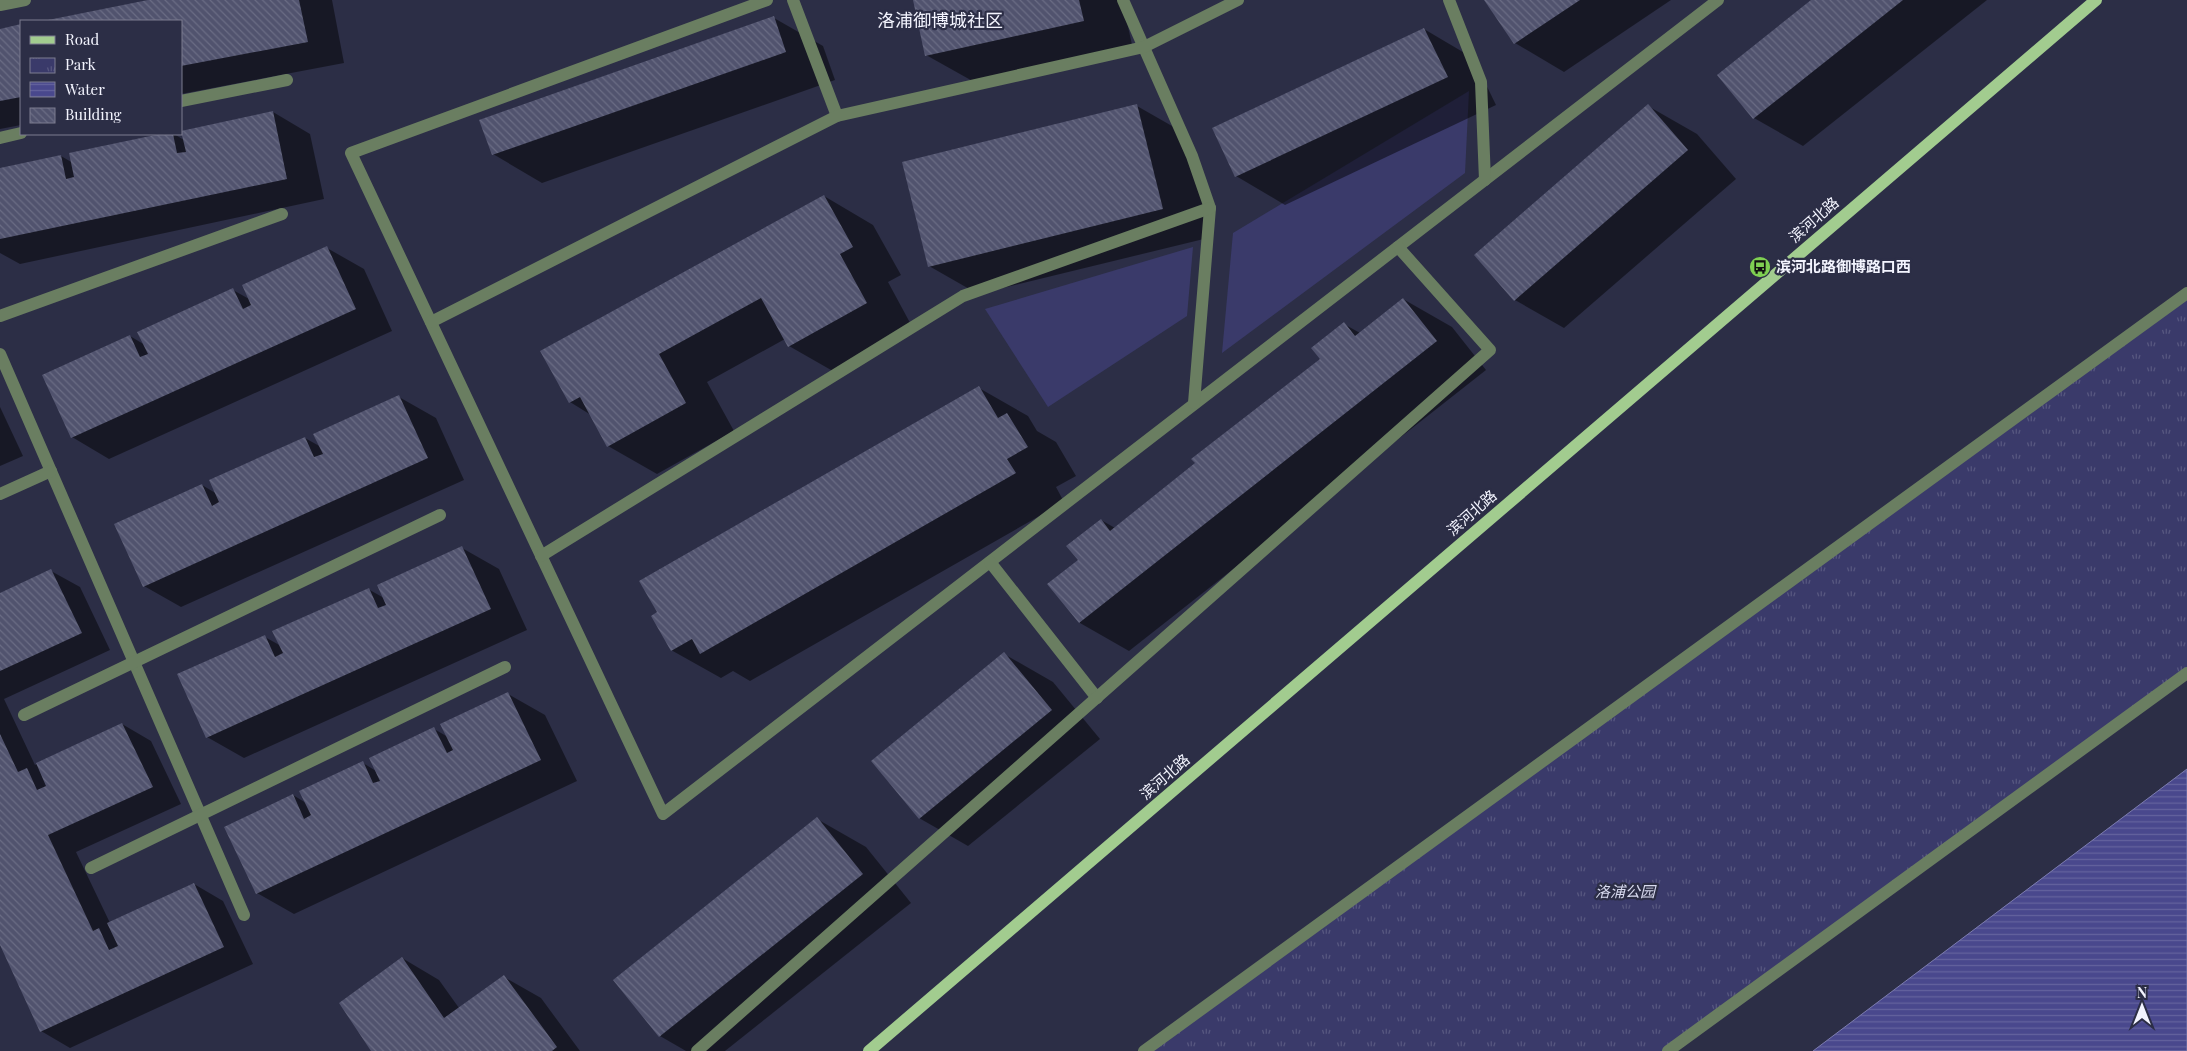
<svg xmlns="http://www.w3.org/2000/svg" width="2187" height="1051" font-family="'Playfair Display','Noto Sans SC',serif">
	<defs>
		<pattern id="park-tufts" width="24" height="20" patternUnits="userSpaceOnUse" patternTransform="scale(1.25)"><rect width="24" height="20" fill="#3a3a6a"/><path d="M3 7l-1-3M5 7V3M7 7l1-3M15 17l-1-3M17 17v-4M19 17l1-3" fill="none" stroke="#575780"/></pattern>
		<pattern id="water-rules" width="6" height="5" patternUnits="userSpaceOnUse" patternTransform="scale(1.25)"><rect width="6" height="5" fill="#49488d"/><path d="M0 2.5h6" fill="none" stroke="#64639e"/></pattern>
		<pattern id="building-back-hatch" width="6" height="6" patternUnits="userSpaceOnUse" patternTransform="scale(1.25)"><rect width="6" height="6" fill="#51536e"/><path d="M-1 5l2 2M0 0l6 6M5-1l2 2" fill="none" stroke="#6a6c84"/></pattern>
	</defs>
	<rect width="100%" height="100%" fill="#2c2e46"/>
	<g fill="#3a3a6a">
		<path d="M 1469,91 L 1465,173 L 1222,353 L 1233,233 Z"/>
		<path d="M 1193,247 L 1187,316 L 1048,407 L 985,309 Z"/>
	</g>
	<path fill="url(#park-tufts)" d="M 2187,293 L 2187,673 L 1668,1051 L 1144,1051 Z"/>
	<path fill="url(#water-rules)" stroke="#7c7caf" d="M 2187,769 L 2187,1051 L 1813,1051 Z"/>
	<g fill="#0007">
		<path d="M 154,0 L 332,0 L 344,63 L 181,94 L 181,21 L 44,21 Z"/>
		<path d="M 914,0 L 1122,0 L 1133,49 L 976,83 L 926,55 Z"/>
		<path d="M 1485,0 L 1671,0 L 1564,72 L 1515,43 Z"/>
		<path d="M 1813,0 L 1987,0 L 1803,146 L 1754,118 Z"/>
		<path d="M 774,18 L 823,46 L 835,80 L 542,183 L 493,154 Z"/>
		<path d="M 21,26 L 21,125 L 0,129 L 0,30 Z"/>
		<path d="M 1424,29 L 1473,58 L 1496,105 L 1285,205 L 1236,176 Z"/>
		<path d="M 1137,106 L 1186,134 L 1212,237 L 978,294 L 929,266 Z"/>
		<path d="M 1648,106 L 1697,134 L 1736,179 L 1564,328 L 1515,300 Z"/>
		<path d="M 273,112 L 310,134 L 324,199 L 20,264 L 0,253 L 0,169 L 61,156 L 73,163 L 71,154 L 166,134 L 174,134 L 184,140 Z"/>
		<path d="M 824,196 L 873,225 L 901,275 L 888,282 L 915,332 L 838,374 L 789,346 L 785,339 L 707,382 L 734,431 L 657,474 L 608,446 L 591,415 L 570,402 Z"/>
		<path d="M 327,248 L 364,269 L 392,331 L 109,459 L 72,437 L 44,375 L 130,336 L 145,345 L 233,290 L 249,299 Z"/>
		<path d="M 1403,299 L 1452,327 L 1486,370 L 1129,651 L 1080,623 L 1080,561 L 1101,520 L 1115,528 L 1196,464 L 1322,359 L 1344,324 L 1360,333 Z"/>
		<path d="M 979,388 L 1028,416 L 1037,431 L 1056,442 L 1076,476 L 1056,487 L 1064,502 L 750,681 L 733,671 L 721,678 L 671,650 Z"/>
		<path d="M 399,397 L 436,418 L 464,480 L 181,607 L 144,586 L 202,485 L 217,494 L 305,438 L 321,447 Z"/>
		<path d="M 0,407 L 23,456 L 0,466 Z"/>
		<path d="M 462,548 L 499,569 L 527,630 L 244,758 L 207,737 L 265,637 L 281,646 L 368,589 L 384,598 Z"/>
		<path d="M 51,571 L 80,587 L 110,650 L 4,699 L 35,765 L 122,724 L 151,741 L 181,804 L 76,852 L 110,923 L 194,884 L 223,901 L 253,964 L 70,1048 L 41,1031 L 0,942 L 0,594 Z"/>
		<path d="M 1004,654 L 1053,682 L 1100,739 L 968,846 L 919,818 Z"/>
		<path d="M 508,694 L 545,715 L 577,781 L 294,914 L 257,893 L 293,795 L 306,803 L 363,763 L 376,771 L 434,729 L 448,737 Z"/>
		<path d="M 817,819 L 866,847 L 911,903 L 725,1051 L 686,1051 L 660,1036 Z"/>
		<path d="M 402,958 L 439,980 L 459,1008 L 504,977 L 541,998 L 580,1051 L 372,1051 Z"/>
	</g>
	<g fill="url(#building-back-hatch)">
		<path d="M 148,0 L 299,0 L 308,42 L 181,66 L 181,21 L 43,21 Z"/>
		<path d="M 913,0 L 1079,0 L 1084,21 L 925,56 Z"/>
		<path d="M 1484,0 L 1580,0 L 1514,44 Z"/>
		<path d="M 1811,0 L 1903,0 L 1753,119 L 1717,75 Z"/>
		<path d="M 774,16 L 786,52 L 492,155 L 479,120 Z"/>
		<path d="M 21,24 L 21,97 L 0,101 L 0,29 Z"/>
		<path d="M 1424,28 L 1448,77 L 1235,177 L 1212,128 Z"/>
		<path d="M 1137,104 L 1163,209 L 928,267 L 902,162 Z"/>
		<path d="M 1648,104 L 1688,150 L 1514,301 L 1474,255 Z"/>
		<path d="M 273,111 L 287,179 L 0,239 L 0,168 L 61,155 L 66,179 L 74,177 L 69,153 L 160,134 L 173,134 L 177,153 L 186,152 L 181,131 Z"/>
		<path d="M 824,195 L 853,247 L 840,254 L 867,303 L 788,347 L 761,298 L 659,354 L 686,403 L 607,447 L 580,397 L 569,403 L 540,351 Z"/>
		<path d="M 327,246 L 356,309 L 71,438 L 42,375 L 130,335 L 140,357 L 148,354 L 137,332 L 233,288 L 243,309 L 251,305 L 242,285 Z"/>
		<path d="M 1403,298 L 1437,341 L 1079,623 L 1047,584 L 1078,560 L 1066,546 L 1101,519 L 1110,531 L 1195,463 L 1191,459 L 1320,359 L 1311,348 L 1344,322 L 1355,336 Z"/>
		<path d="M 979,386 L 998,418 L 1007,413 L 1028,447 L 1007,459 L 1016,473 L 700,654 L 692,639 L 671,651 L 651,616 L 657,612 L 639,581 Z"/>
		<path d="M 399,395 L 428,458 L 143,587 L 114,524 L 202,484 L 212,506 L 219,502 L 209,480 L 305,437 L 314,457 L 323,454 L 313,434 Z"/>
		<path d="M 462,546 L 491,609 L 206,738 L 177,674 L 265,635 L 275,657 L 283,653 L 272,631 L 369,588 L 378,608 L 386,605 L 377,585 Z"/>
		<path d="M 51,569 L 82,633 L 0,671 L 0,593 Z"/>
		<path d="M 1004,652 L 1052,710 L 919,819 L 871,761 Z"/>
		<path d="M 508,692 L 541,760 L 256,894 L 224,827 L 293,794 L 304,819 L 311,815 L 299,791 L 363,761 L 373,783 L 380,781 L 369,758 L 434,727 L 447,753 L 453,750 L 440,724 Z"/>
		<path d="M 122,723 L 153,787 L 48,835 L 93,931 L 99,928 L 109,950 L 118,946 L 107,923 L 194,883 L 224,947 L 40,1032 L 0,945 L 0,734 L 18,772 L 27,768 L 37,790 L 46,786 L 36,763 Z"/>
		<path d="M 817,817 L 863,874 L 659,1037 L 613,980 Z"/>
		<path d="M 402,957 L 444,1018 L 504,975 L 557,1047 L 552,1051 L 371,1051 L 339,1003 Z"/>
	</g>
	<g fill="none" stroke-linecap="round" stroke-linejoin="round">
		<g stroke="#6a7e61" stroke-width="12">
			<path d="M 767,0 L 351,153 L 663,814 L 1718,0"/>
			<path d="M 793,0 L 837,116"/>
			<path d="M 1123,0 L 1192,156 L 1210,208 L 1194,403"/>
			<path d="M 1449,0 L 1481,82 L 1485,180"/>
			<path d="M 0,5 L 25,0"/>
			<path d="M 181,101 L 287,80"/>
			<path d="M 0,138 L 21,133"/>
			<path d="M 0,316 L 282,214"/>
			<path d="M 431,322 L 837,116 L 1144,47 L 1238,0"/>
			<path d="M 0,354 L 244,915"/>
			<path d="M 0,494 L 51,471"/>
			<path d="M 541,556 L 963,296 L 1210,208"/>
			<path d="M 990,562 L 1097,698"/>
			<path d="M 24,715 L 440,515"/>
			<path d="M 91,868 L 505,667"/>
			<path d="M 697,1051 L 1490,350 L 1398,247"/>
			<path d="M 1144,1051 L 2187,293"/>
			<path d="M 1668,1051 L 2187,673"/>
		</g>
		<path stroke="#a2cc8f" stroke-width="12" d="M 869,1051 L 2096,0"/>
	</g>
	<defs>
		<g id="bus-disc" transform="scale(1.125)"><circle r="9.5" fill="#7fd052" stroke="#2c2e46"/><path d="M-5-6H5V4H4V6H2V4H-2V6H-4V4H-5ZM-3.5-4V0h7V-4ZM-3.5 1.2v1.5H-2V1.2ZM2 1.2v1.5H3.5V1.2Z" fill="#111"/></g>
	</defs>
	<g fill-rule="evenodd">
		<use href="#bus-disc" x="1760" y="267"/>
	</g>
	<g text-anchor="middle" stroke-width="4.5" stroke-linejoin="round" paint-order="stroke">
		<g font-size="15" fill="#f3f4fe" stroke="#2c2e46">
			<text transform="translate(1814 220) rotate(-41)" y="5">滨河北路</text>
			<text transform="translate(1472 513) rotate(-41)" y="5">滨河北路</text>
			<text transform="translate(1165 777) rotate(-41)" y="5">滨河北路</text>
		</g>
		<g font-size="15" font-weight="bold" fill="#f3f4fe" stroke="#2c2e46" text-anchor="start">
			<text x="1776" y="272">滨河北路御博路口西</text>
		</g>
		<g font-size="15" font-style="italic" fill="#d8daef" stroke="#2c2e46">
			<text x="1625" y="897">洛浦公园</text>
		</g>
		<g font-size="18" fill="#f3f4fe" stroke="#2c2e46">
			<text x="940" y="27">洛浦御博城社区</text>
		</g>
	</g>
	<rect x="20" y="20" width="162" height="115" fill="#2c2e46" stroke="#7c7d90"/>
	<rect x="30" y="36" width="25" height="8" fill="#a2cc8f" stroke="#7c7d90"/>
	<text x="65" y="45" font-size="15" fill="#f3f4fe">Road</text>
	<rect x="30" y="58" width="25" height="15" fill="url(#park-tufts)" stroke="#7c7d90"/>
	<text x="65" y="70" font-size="15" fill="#f3f4fe">Park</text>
	<rect x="30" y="82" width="25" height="15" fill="url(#water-rules)" stroke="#7c7d90"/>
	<text x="65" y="95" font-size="15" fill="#f3f4fe">Water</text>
	<rect x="30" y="108" width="25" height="15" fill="url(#building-back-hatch)" stroke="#7c7d90"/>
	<text x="65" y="120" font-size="15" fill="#f3f4fe">Building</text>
	<g transform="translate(2142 1006)" stroke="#2c2e46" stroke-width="4" paint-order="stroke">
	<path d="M0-4L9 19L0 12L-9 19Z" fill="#f3f4fe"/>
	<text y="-8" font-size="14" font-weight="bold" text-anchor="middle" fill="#f3f4fe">N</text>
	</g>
</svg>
